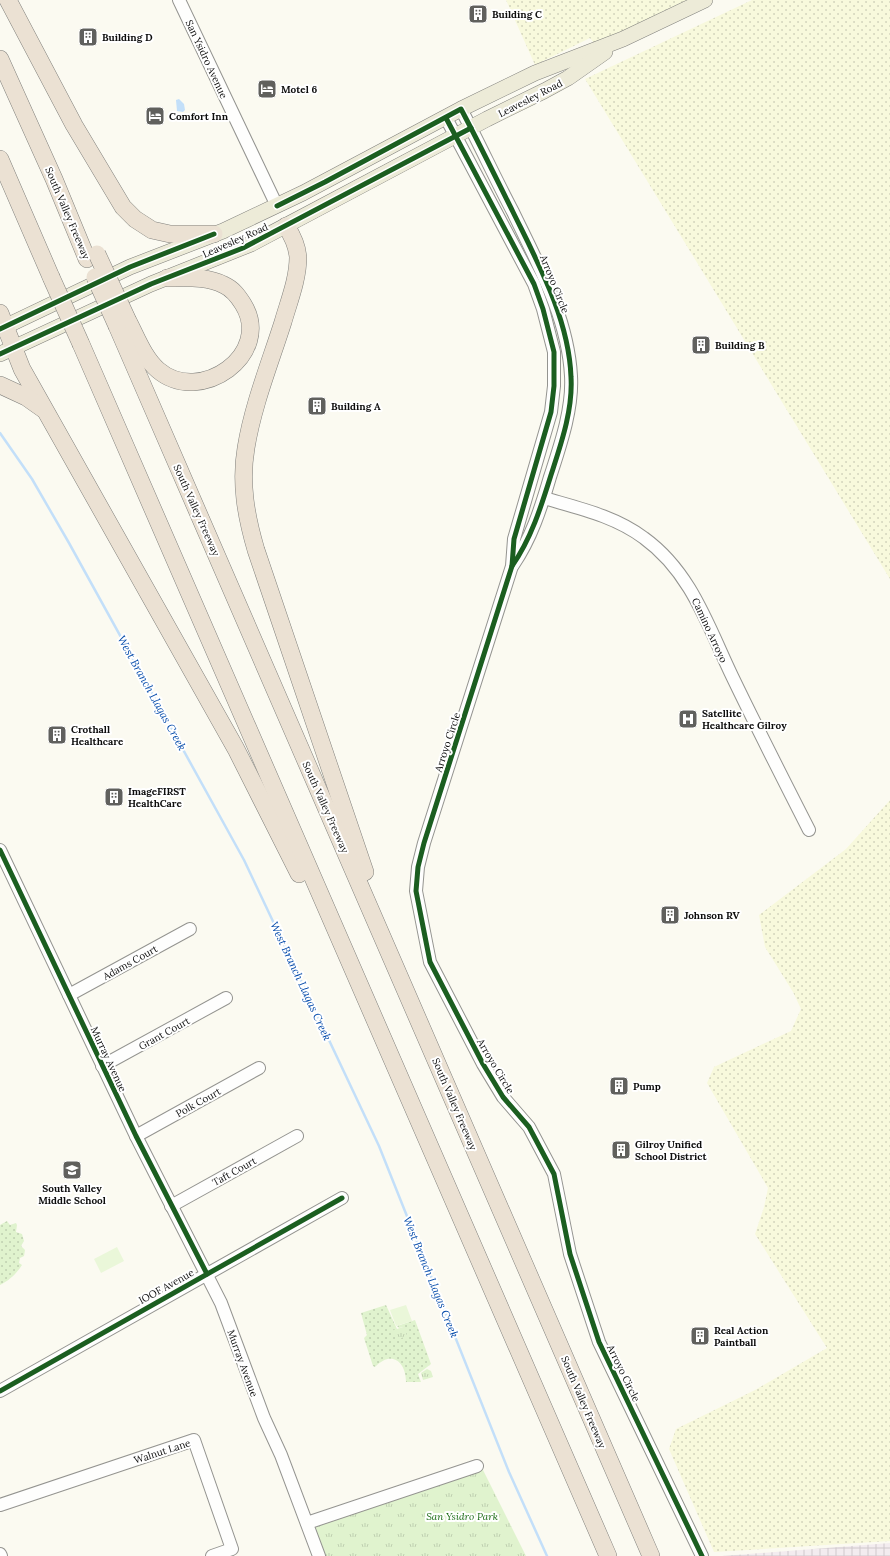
<svg xmlns="http://www.w3.org/2000/svg" width="890" height="1556" font-family="Lora,serif">
	<defs>
		<pattern id="industrial-grid" width="8" height="8" patternUnits="userSpaceOnUse"><rect width="8" height="8" fill="#f3ecef"/><path d="M0 4h8M4 0v8" fill="none" stroke="#cfc9cc"/></pattern>
		<pattern id="farmland-dots" width="8" height="8" patternUnits="userSpaceOnUse"><rect width="8" height="8" fill="#f8f9dc"/><path d="M2 2h.1M6 6h.1" fill="none" stroke="#d3d4bc" stroke-width="1.8" stroke-linecap="round"/></pattern>
		<pattern id="grass-dots" width="8" height="8" patternUnits="userSpaceOnUse"><rect width="8" height="8" fill="#e0f3ce"/><path d="M2 2h.1M6 6h.1" fill="none" stroke="#bfcfb0" stroke-width="1.8" stroke-linecap="round"/></pattern>
		<pattern id="park-tufts" width="24" height="20" patternUnits="userSpaceOnUse"><rect width="24" height="20" fill="#e0f3ce"/><path d="M3 7l-1-3M5 7V3M7 7l1-3M15 17l-1-3M17 17v-4M19 17l1-3" fill="none" stroke="#bfcfb0"/></pattern>
	</defs>
	<rect width="100%" height="100%" fill="#fbfaf1"/>
	<path fill="url(#industrial-grid)" d="M 890,1543 L 890,1556 L 722,1556 Z"/>
	<g fill="url(#farmland-dots)">
		<path d="M 506,0 L 687,0 L 605,40 L 594,43 L 590,38 L 535,65 Z"/>
		<path d="M 752,0 L 890,0 L 890,579 L 585,79 Z"/>
		<path d="M 890,800 L 890,1541 L 714,1552 L 669,1449 L 676,1429 L 755,1390 L 827,1348 L 755,1234 L 764,1207 L 768,1188 L 707,1083 L 714,1067 L 791,1031 L 801,1009 L 793,992 L 765,947 L 759,915 L 846,849 Z"/>
	</g>
	<g fill="url(#grass-dots)">
		<path d="M 7,1221 L 10,1225 L 16,1223 L 17,1225 L 16,1232 L 22,1234 L 24,1241 L 21,1246 L 25,1250 L 24,1256 L 20,1258 L 19,1263 L 22,1265 C 16,1274 10,1280 0,1285 L 0,1225 Z"/>
		<path d="M 386,1305 L 397,1329 L 393,1331 L 404,1327 L 399,1328 L 397,1326 L 415,1320 L 431,1364 L 418,1374 L 421,1382 L 406,1382 C 406,1361 391,1350 375,1367 L 373,1366 L 364,1338 L 367,1335 L 361,1313 Z"/>
	</g>
	<g fill="url(#park-tufts)">
		<path d="M 404,1327 L 407,1336 L 396,1340 L 393,1330 Z"/>
		<path d="M 427,1369 L 431,1371 L 433,1377 L 423,1380 L 421,1373 Z"/>
		<path d="M 482,1468 L 526,1556 L 322,1556 L 311,1524 Z"/>
	</g>
	<g fill="#eaf7d9">
		<path d="M 117,1247 L 124,1261 L 101,1273 L 94,1259 Z"/>
		<path d="M 406,1305 L 412,1321 L 396,1326 L 390,1310 Z"/>
	</g>
	<path fill="#c3dff9" d="M 179,99 L 184,104 L 185,110 L 183,112 L 177,111 L 176,100 Z"/>
	<g fill="none" stroke-linecap="round" stroke-linejoin="round">
		<path stroke="#c3dff9" stroke-width="2.5" d="M 0,433 L 32,479 L 69,543 L 244,860 L 379,1146 L 509,1472 L 547,1556"/>
		<g stroke="#949490" stroke-width="14">
			<g id="minor">
				<path d="M 179,0 L 277,206"/>
				<path d="M 461,109 C 479,143 495,178 513,212 C 538,264 568,318 571,376 C 573,409 560,446 550,477 C 541,508 531,539 513,565"/>
				<path d="M 446,118 L 534,284 L 543,309 L 554,352 L 554,386 L 551,412 L 514,539 L 512,566 L 424,843 L 418,867 L 416,891 L 430,962 L 483,1064 L 503,1097 L 529,1127 L 554,1174 L 570,1254 L 599,1342 L 702,1556"/>
				<path d="M 544,498 C 578,508 615,516 644,538 C 691,572 708,626 732,676 C 757,728 783,779 809,830"/>
				<path d="M 0,850 L 136,1136 L 221,1303 L 264,1418 L 281,1455 L 319,1556"/>
				<path d="M 69,995 L 190,929"/>
				<path d="M 102,1066 L 226,998"/>
				<path d="M 136,1136 L 259,1068"/>
				<path d="M 171,1206 L 297,1136"/>
				<path d="M 0,1391 L 342,1198"/>
				<path d="M 0,1505 L 194,1440 L 232,1549 L 212,1556"/>
				<path d="M 307,1523 L 477,1466"/>
				<path d="M 0,1554 L 1,1556"/>
			</g>
		</g>
		<g stroke="#81817d" stroke-width="16">
			<g id="major">
				<path d="M 0,329 L 130,267 L 223,231 L 303,193 L 461,109 L 535,73 L 623,39 L 705,0"/>
				<path d="M 0,354 L 151,284 L 251,244 L 487,119 L 544,91 L 568,78 L 605,52"/>
			</g>
		</g>
		<g stroke="#81817d" stroke-width="18">
			<g id="highway">
				<path d="M 8,0 L 74,125 L 123,207 L 135,219 L 152,230 L 170,234 L 214,234"/>
				<path d="M 0,59 L 54,179 L 87,259"/>
				<path d="M 0,159 L 51,277"/>
				<path d="M 286,226 C 292,235 297,246 298,257 C 298,279 289,301 283,322 C 270,363 253,405 246,448 C 240,483 246,516 256,550 L 365,872"/>
				<path d="M 0,313 L 22,369 L 236,749 L 299,874"/>
				<path d="M 128,321 C 137,338 144,358 158,370 C 200,406 274,354 243,304 C 238,296 233,289 224,285 C 207,276 185,278 167,278"/>
				<path d="M 117,326 L 651,1556"/>
				<path d="M 81,344 L 608,1556"/>
				<path d="M 0,385 L 26,397 L 43,409"/>
			</g>
		</g>
		<use href="#minor" stroke="#fefefd" stroke-width="12"/>
		<use href="#major" stroke="#edebd8" stroke-width="15"/>
		<use href="#highway" stroke="#ebe1d3" stroke-width="17"/>
		<g stroke="#81817d" stroke-width="18" stroke-linecap="butt">
			<g id="highway-bridge">
				<path d="M 97,254 L 128,321"/>
				<path d="M 51,277 L 81,344"/>
				<path d="M 95,277 L 117,326"/>
			</g>
		</g>
		<use href="#highway-bridge" stroke="#ebe1d3" stroke-width="17"/>
		<g stroke="#fff" stroke-width="8">
			<g id="cycleway">
				<path d="M 446,118 L 534,284 L 543,309 L 554,352 L 554,386 L 551,412 L 514,539 L 512,566 L 424,843 L 418,867 L 416,891 L 430,962 L 483,1064 L 503,1097 L 529,1127 L 554,1174 L 570,1254 L 599,1342 L 702,1556"/>
				<path d="M 277,206 L 325,182 L 461,109 C 479,143 496,178 513,212 C 538,263 569,319 571,377 C 573,410 561,444 551,475 C 541,507 531,539 512,566"/>
				<path d="M 0,329 L 130,267 L 214,234"/>
				<path d="M 0,354 L 151,284 L 243,248 L 471,128"/>
				<path d="M 0,850 L 136,1136 L 207,1274"/>
				<path d="M 0,1391 L 342,1198"/>
			</g>
		</g>
		<use href="#cycleway" stroke="#1b5e20" stroke-width="5"/>
	</g>
	<defs>
		<g id="building-square" transform="scale(1)"><rect x="-9" y="-9" width="18" height="18" rx="4" fill="#60605d" stroke="#fff"/><path d="M-4-6H4V6H1V3H-1V6H-4ZM-2.5-4.3h1.7v1.8h-1.7ZM.8-4.3h1.7v1.8H.8ZM-2.5-1h1.7V.8h-1.7ZM.8-1h1.7V.8H.8Z" fill="#fff"/></g>
		<g id="hotel-square" transform="scale(1)"><rect x="-9" y="-9" width="18" height="18" rx="4" fill="#60605d" stroke="#fff"/><path d="M-6-4.5h1.5V1H6V5H4.5V3h-9V5H-6ZM-4 0a1.8 1.8 0 1 1 3.6 0ZM.5 0V-2.5h3Q6-2.5 6 0Z" fill="#fff"/></g>
		<g id="hospital-square" transform="scale(1)"><rect x="-9" y="-9" width="18" height="18" rx="4" fill="#60605d" stroke="#fff"/><path d="M-5-5h3v3.5h4V-5h3V5h-3V1.5h-4V5h-3Z" fill="#fff"/></g>
		<g id="school-square" transform="scale(1)"><rect x="-9" y="-9" width="18" height="18" rx="4" fill="#60605d" stroke="#fff"/><path d="M0-5L7-2L0 1L-7-2ZM-4 1L0 2.5L4 1V4Q0 6-4 4Z" fill="#fff"/></g>
	</defs>
	<g fill-rule="evenodd">
		<use href="#building-square" x="478" y="14"/>
		<use href="#building-square" x="88" y="37"/>
		<use href="#hotel-square" x="267" y="89"/>
		<use href="#hotel-square" x="155" y="116"/>
		<use href="#building-square" x="701" y="345"/>
		<use href="#building-square" x="317" y="406"/>
		<use href="#hospital-square" x="688" y="719"/>
		<use href="#building-square" x="57" y="735"/>
		<use href="#building-square" x="114" y="797"/>
		<use href="#building-square" x="670" y="915"/>
		<use href="#building-square" x="619" y="1086"/>
		<use href="#building-square" x="621" y="1150"/>
		<use href="#school-square" x="72" y="1170"/>
		<use href="#building-square" x="700" y="1336"/>
	</g>
	<g text-anchor="middle" stroke-width="4" stroke-linejoin="round" paint-order="stroke">
		<g font-size="10" font-weight="bold" fill="#0d0d0d" stroke="#fff" text-anchor="start">
			<text x="492" y="18">Building C</text>
			<text x="102" y="41">Building D</text>
			<text x="281" y="93">Motel 6</text>
			<text x="169" y="120">Comfort Inn</text>
			<text x="715" y="349">Building B</text>
			<text x="331" y="410">Building A</text>
			<text x="702" y="717">Satellite<tspan x="702" dy="12">Healthcare Gilroy</tspan></text>
			<text x="71" y="733">Crothall<tspan x="71" dy="12">Healthcare</tspan></text>
			<text x="128" y="795">ImageFIRST<tspan x="128" dy="12">HealthCare</tspan></text>
			<text x="684" y="919">Johnson RV</text>
			<text x="633" y="1090">Pump</text>
			<text x="635" y="1148">Gilroy Unified<tspan x="635" dy="12">School District</tspan></text>
			<text x="72" y="1192" text-anchor="middle">South Valley<tspan x="72" dy="12">Middle School</tspan></text>
			<text x="714" y="1334">Real Action<tspan x="714" dy="12">Paintball</tspan></text>
		</g>
		<g font-size="10" fill="#0d0d0d" stroke="#fff">
			<text transform="translate(207 59) rotate(65)" y="4">San Ysidro Avenue</text>
			<text transform="translate(530 98) rotate(-27)" y="4">Leavesley Road</text>
			<text transform="translate(68 213) rotate(67)" y="4">South Valley Freeway</text>
			<text transform="translate(235 240) rotate(-24)" y="4">Leavesley Road</text>
			<text transform="translate(555 284) rotate(68)" y="4">Arroyo Circle</text>
			<text transform="translate(197 510) rotate(66)" y="4">South Valley Freeway</text>
			<text transform="translate(710 630) rotate(65)" y="4">Camino Arroyo</text>
			<text transform="translate(447 742) rotate(-72)" y="4">Arroyo Circle</text>
			<text transform="translate(326 807) rotate(66)" y="4">South Valley Freeway</text>
			<text transform="translate(130 962) rotate(-29)" y="4">Adams Court</text>
			<text transform="translate(164 1033) rotate(-29)" y="4">Grant Court</text>
			<text transform="translate(109 1059) rotate(65)" y="4">Murray Avenue</text>
			<text transform="translate(496 1066) rotate(59)" y="4">Arroyo Circle</text>
			<text transform="translate(198 1102) rotate(-29)" y="4">Polk Court</text>
			<text transform="translate(455 1104) rotate(67)" y="4">South Valley Freeway</text>
			<text transform="translate(234 1171) rotate(-29)" y="4">Taft Court</text>
			<text transform="translate(166 1286) rotate(-29)" y="4">IOOF Avenue</text>
			<text transform="translate(243 1363) rotate(70)" y="4">Murray Avenue</text>
			<text transform="translate(624 1373) rotate(64)" y="4">Arroyo Circle</text>
			<text transform="translate(584 1402) rotate(67)" y="4">South Valley Freeway</text>
			<text transform="translate(162 1451) rotate(-18)" y="4">Walnut Lane</text>
		</g>
		<g font-size="10" font-style="italic" fill="#1c6c16" stroke="#fff">
			<text x="462" y="1520">San Ysidro Park</text>
		</g>
		<g font-size="11" font-style="italic" fill="#094eac" stroke="#fff">
			<text transform="translate(152 693) rotate(61)" y="4">West Branch Llagas Creek</text>
			<text transform="translate(301 981) rotate(65)" y="4">West Branch Llagas Creek</text>
			<text transform="translate(431 1277) rotate(68)" y="4">West Branch Llagas Creek</text>
		</g>
	</g>
</svg>
